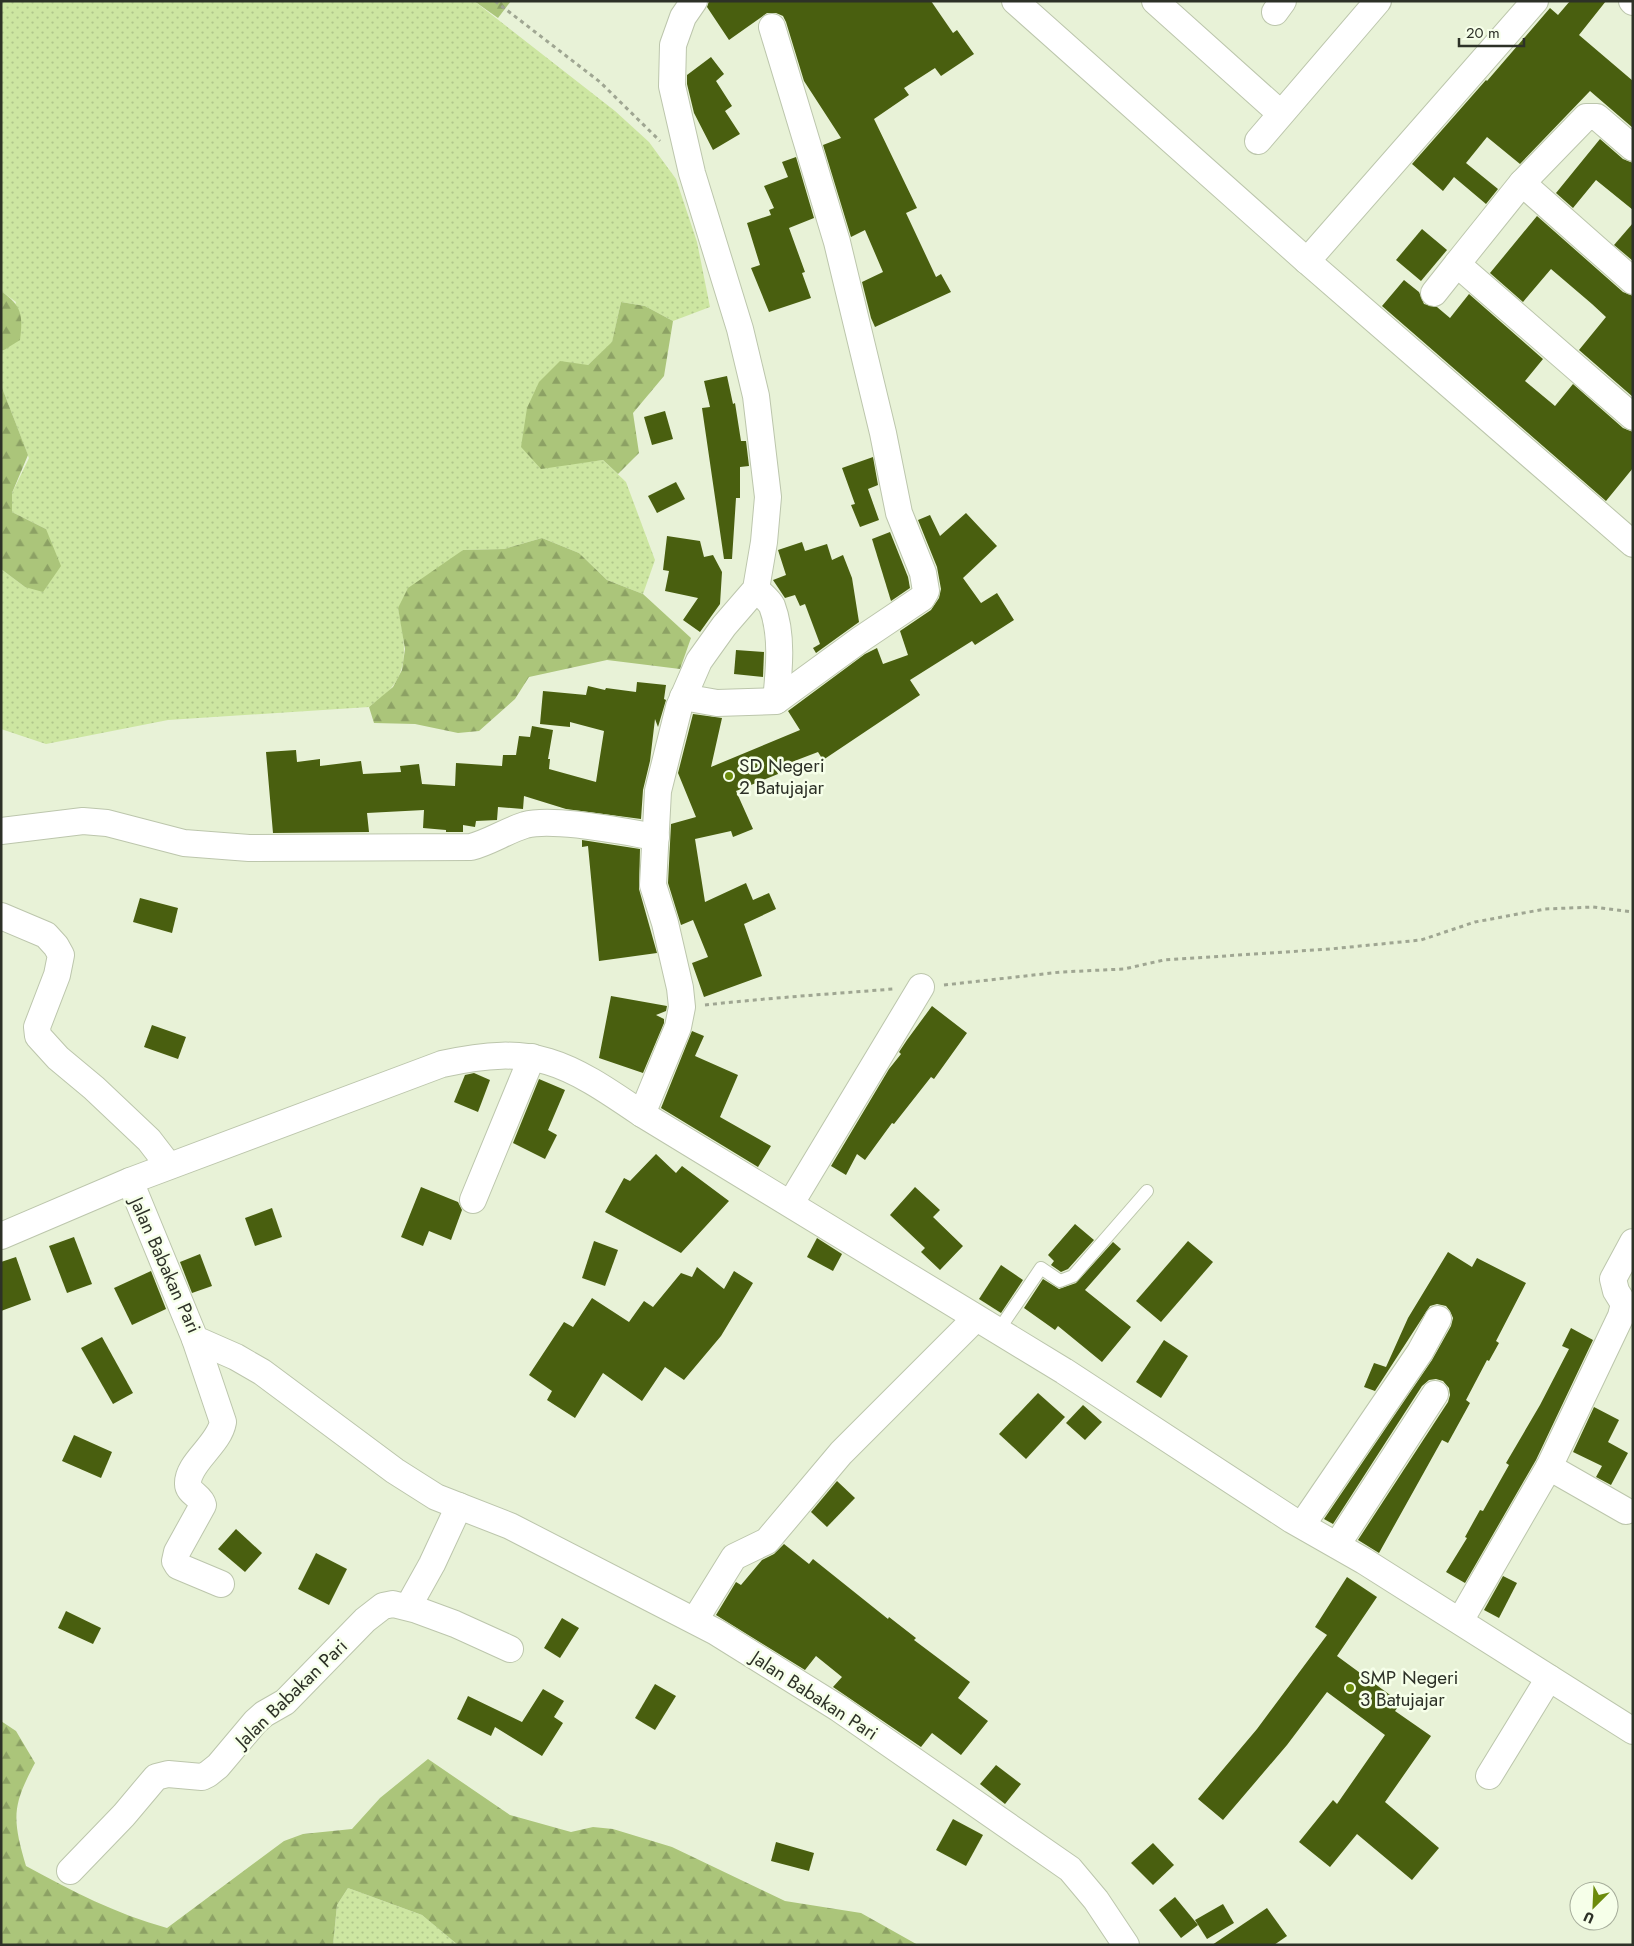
<svg xmlns="http://www.w3.org/2000/svg" width="1634" height="1946" font-family="Jost,sans-serif">
	<defs>
		<pattern id="grass-dots" width="8" height="8" patternUnits="userSpaceOnUse" patternTransform="scale(1.25)"><rect width="8" height="8" fill="#cde6a1"/><path d="M2 2h.1M6 6h.1" fill="none" stroke="#b0c68b" stroke-width="1.8" stroke-linecap="round"/></pattern>
		<pattern id="forest-firs" width="22" height="20" patternUnits="userSpaceOnUse" patternTransform="scale(1.25)"><rect width="22" height="20" fill="#abc57a"/><path d="M5 1l3.5 6h-7zM16 11l3.5 6h-7z" fill="#8ca164"/></pattern>
	</defs>
	<rect width="100%" height="100%" fill="#e8f2d7"/>
	<g fill="url(#grass-dots)">
		<path d="M 1,1 L 474,1 L 615,111 L 649,142 L 676,179 L 697,242 L 710,307 L 673,321 L 645,306 L 621,302 L 612,343 L 588,365 L 577,463 L 603,460 L 626,482 L 655,560 L 643,594 L 607,580 L 579,553 L 542,538 L 504,549 L 463,550 L 398,608 C 403,634 411,664 392,687 C 386,695 376,701 369,707 L 168,720 L 46,744 L 1,729 L 1,569 L 25,587 L 46,529 L 12,512 L 12,493 L 29,458 L 1,385 L 1,351 L 4,350 L 16,302 L 1,291 Z"/>
		<path d="M 348,1888 L 422,1915 L 458,1945 L 333,1945 L 337,1905 Z"/>
	</g>
	<g fill="url(#forest-firs)">
		<path d="M 474,1 L 511,1 L 498,18 Z"/>
		<path d="M 1,291 C 22,306 23,315 20,340 L 4,350 L 1,351 Z"/>
		<path d="M 621,302 L 645,306 L 673,321 L 664,376 L 633,413 L 639,453 L 618,474 L 603,460 L 541,469 L 521,447 L 527,408 L 539,382 L 560,361 L 588,365 L 612,342 Z"/>
		<path d="M 1,385 L 28,455 L 12,493 L 12,512 L 46,529 L 61,566 L 43,592 L 25,587 L 1,569 Z"/>
		<path d="M 542,538 L 579,553 L 607,580 L 643,594 L 691,638 L 680,669 L 607,660 L 529,677 L 515,699 L 479,731 L 458,733 L 415,724 L 374,723 L 369,707 L 393,687 L 402,670 L 405,649 L 398,608 L 408,588 L 463,550 L 504,549 Z"/>
		<path d="M 1,1721 L 16,1731 L 35,1763 C 12,1806 12,1818 26,1866 C 72,1891 116,1914 167,1928 L 284,1841 L 303,1834 L 352,1829 L 380,1798 L 428,1759 L 510,1815 L 571,1832 L 593,1827 L 613,1829 L 672,1847 L 785,1901 L 861,1913 L 918,1945 L 458,1945 L 422,1915 L 348,1888 L 337,1905 L 333,1945 L 1,1945 Z"/>
	</g>
	<g fill="#495f0f">
		<path d="M 709,1 L 931,1 L 953,33 L 957,30 L 974,54 L 941,76 L 935,68 L 904,88 L 909,95 L 874,119 L 917,208 L 906,213 L 936,277 L 941,274 L 951,292 L 875,327 L 871,318 L 862,282 L 883,272 L 865,230 L 851,237 L 823,145 L 841,138 L 804,81 L 786,22 L 783,16 L 776,13 L 767,13 L 729,40 L 707,7 Z"/>
		<path d="M 1570,1 L 1606,1 L 1579,35 L 1633,81 L 1633,128 L 1590,91 L 1520,164 L 1487,137 L 1466,163 L 1498,189 L 1486,204 L 1454,177 L 1443,191 L 1412,164 L 1486,80 L 1487,81 L 1550,8 L 1558,15 Z"/>
		<path d="M 711,57 L 724,74 L 716,81 L 732,106 L 725,111 L 740,134 L 713,150 L 694,113 L 687,84 L 687,75 Z"/>
		<path d="M 1600,139 L 1623,159 L 1633,163 L 1633,210 L 1596,180 L 1573,208 L 1556,193 Z"/>
		<path d="M 796,157 L 814,218 L 789,228 L 805,272 L 802,273 L 811,298 L 769,312 L 751,268 L 760,265 L 747,223 L 771,215 L 769,210 L 774,208 L 764,186 L 788,177 L 782,162 Z"/>
		<path d="M 1537,216 L 1623,292 L 1633,296 L 1633,397 L 1579,350 L 1606,317 L 1592,304 L 1551,269 L 1523,302 L 1490,273 Z"/>
		<path d="M 1633,223 L 1633,261 L 1614,245 Z"/>
		<path d="M 1422,229 L 1447,250 L 1421,281 L 1396,260 Z"/>
		<path d="M 1404,280 L 1419,292 L 1424,304 L 1437,307 L 1450,318 L 1469,294 L 1543,359 L 1525,381 L 1555,406 L 1573,384 L 1623,428 L 1633,432 L 1633,468 L 1606,501 L 1382,306 Z"/>
		<path d="M 727,376 L 733,404 L 735,403 L 741,441 L 746,441 L 749,466 L 740,467 L 740,498 L 736,498 L 732,559 L 724,559 L 702,408 L 710,407 L 704,381 Z"/>
		<path d="M 665,411 L 673,439 L 652,445 L 644,417 Z"/>
		<path d="M 873,457 L 878,485 L 868,489 L 879,520 L 860,527 L 851,505 L 855,504 L 842,468 Z"/>
		<path d="M 676,482 L 685,499 L 657,513 L 648,496 Z"/>
		<path d="M 966,513 L 997,546 L 963,578 L 981,603 L 997,593 L 1014,620 L 975,645 L 972,641 L 910,680 L 920,695 L 823,760 L 818,752 L 776,768 L 778,774 L 736,791 L 753,829 L 733,837 L 731,831 L 695,839 L 705,902 L 746,883 L 753,900 L 769,893 L 776,909 L 744,924 L 762,976 L 704,997 L 692,963 L 708,957 L 693,920 L 681,925 L 668,883 L 671,824 L 696,817 L 678,773 L 693,714 L 722,718 L 711,767 L 800,730 L 788,711 L 865,654 L 877,648 L 883,664 L 908,655 L 900,631 L 931,610 L 939,598 L 941,589 L 937,567 L 918,520 L 930,515 L 940,536 Z"/>
		<path d="M 890,532 L 908,577 L 910,588 L 891,601 L 872,539 Z"/>
		<path d="M 667,536 L 700,541 L 704,557 L 713,555 L 722,572 L 720,604 L 700,632 L 683,620 L 698,598 L 665,591 L 669,571 L 663,570 Z"/>
		<path d="M 802,542 L 805,551 L 827,544 L 832,560 L 843,555 L 852,578 L 859,622 L 816,653 L 813,648 L 820,644 L 805,604 L 800,606 L 795,595 L 785,598 L 773,580 L 786,575 L 778,550 Z"/>
		<path d="M 736,650 L 764,652 L 763,677 L 734,674 Z"/>
		<path d="M 637,682 L 666,685 L 664,699 L 666,700 L 658,727 L 655,719 L 650,761 L 643,790 L 641,819 L 566,809 L 524,796 L 523,809 L 498,807 L 497,820 L 476,821 L 475,827 L 463,825 L 463,832 L 446,832 L 446,830 L 423,828 L 424,810 L 367,813 L 369,832 L 273,833 L 266,752 L 296,750 L 297,762 L 320,759 L 320,766 L 361,761 L 363,774 L 401,772 L 400,766 L 419,764 L 422,784 L 455,786 L 456,763 L 502,766 L 503,755 L 516,755 L 519,736 L 530,737 L 532,726 L 553,730 L 548,759 L 550,759 L 549,769 L 596,782 L 604,731 L 570,722 L 570,727 L 540,724 L 543,691 L 586,695 L 588,686 L 605,690 L 606,688 L 636,692 Z"/>
		<path d="M 582,840 L 640,849 L 639,889 L 657,953 L 599,961 L 588,846 L 582,847 Z"/>
		<path d="M 140,898 L 178,908 L 172,933 L 133,922 Z"/>
		<path d="M 611,996 L 667,1006 L 666,1011 L 656,1015 L 664,1019 L 664,1023 L 643,1073 L 599,1058 Z"/>
		<path d="M 932,1006 L 967,1033 L 934,1079 L 931,1077 L 894,1124 L 892,1123 L 865,1160 L 857,1154 L 846,1175 L 831,1166 L 889,1069 L 901,1054 L 899,1052 L 907,1040 Z"/>
		<path d="M 152,1025 L 186,1037 L 178,1059 L 144,1047 Z"/>
		<path d="M 692,1031 L 704,1036 L 695,1056 L 738,1075 L 720,1117 L 771,1146 L 758,1167 L 661,1108 Z"/>
		<path d="M 474,1073 L 490,1080 L 478,1112 L 454,1102 L 465,1075 Z"/>
		<path d="M 539,1079 L 565,1090 L 548,1130 L 557,1135 L 545,1159 L 513,1143 Z"/>
		<path d="M 656,1154 L 676,1173 L 682,1166 L 729,1201 L 681,1253 L 605,1212 L 624,1178 L 630,1181 Z"/>
		<path d="M 421,1187 L 458,1202 L 462,1210 L 451,1240 L 429,1231 L 423,1246 L 401,1237 Z"/>
		<path d="M 915,1187 L 940,1210 L 933,1217 L 963,1246 L 940,1270 L 921,1252 L 925,1248 L 890,1215 Z"/>
		<path d="M 272,1208 L 282,1237 L 255,1246 L 245,1218 Z"/>
		<path d="M 1075,1224 L 1094,1240 L 1068,1269 L 1061,1272 L 1051,1265 L 1054,1261 L 1048,1255 Z"/>
		<path d="M 74,1237 L 92,1284 L 67,1293 L 49,1246 Z"/>
		<path d="M 817,1238 L 842,1254 L 833,1271 L 807,1257 Z"/>
		<path d="M 594,1241 L 618,1250 L 605,1286 L 582,1278 Z"/>
		<path d="M 1188,1241 L 1213,1262 L 1161,1322 L 1136,1301 Z"/>
		<path d="M 1113,1242 L 1121,1249 L 1085,1290 L 1131,1327 L 1102,1362 L 1058,1326 L 1055,1330 L 1024,1308 L 1043,1279 L 1059,1289 L 1076,1283 Z"/>
		<path d="M 1448,1252 L 1472,1267 L 1477,1258 L 1526,1283 L 1496,1341 L 1499,1343 L 1489,1361 L 1487,1360 L 1466,1400 L 1470,1403 L 1448,1443 L 1442,1440 L 1379,1553 L 1358,1540 L 1448,1402 L 1450,1395 L 1449,1388 L 1443,1381 L 1436,1379 L 1429,1380 L 1422,1386 L 1333,1524 L 1324,1519 L 1432,1360 L 1451,1326 L 1453,1318 L 1450,1311 L 1446,1306 L 1437,1304 L 1430,1306 L 1375,1391 L 1364,1387 L 1374,1363 L 1386,1367 L 1408,1318 Z"/>
		<path d="M 200,1254 L 212,1286 L 192,1293 L 180,1262 Z"/>
		<path d="M 16,1257 L 31,1300 L 1,1311 L 1,1262 Z"/>
		<path d="M 1001,1265 L 1023,1280 L 1001,1313 L 979,1299 Z"/>
		<path d="M 697,1267 L 724,1289 L 734,1271 L 753,1283 L 721,1336 L 684,1380 L 665,1367 L 642,1401 L 603,1373 L 575,1418 L 547,1400 L 552,1391 L 529,1375 L 564,1322 L 573,1327 L 592,1298 L 629,1322 L 644,1301 L 653,1307 L 681,1273 L 692,1277 Z"/>
		<path d="M 151,1271 L 166,1309 L 132,1325 L 114,1288 Z"/>
		<path d="M 1571,1328 L 1593,1340 L 1536,1460 L 1465,1583 L 1446,1572 L 1467,1538 L 1465,1537 L 1480,1510 L 1483,1511 L 1509,1465 L 1506,1463 L 1540,1405 L 1569,1349 L 1562,1346 Z"/>
		<path d="M 102,1337 L 133,1393 L 113,1404 L 81,1348 Z"/>
		<path d="M 1164,1340 L 1188,1356 L 1161,1398 L 1136,1382 Z"/>
		<path d="M 1038,1393 L 1065,1417 L 1026,1459 L 999,1434 Z"/>
		<path d="M 1083,1405 L 1102,1422 L 1085,1440 L 1066,1423 Z"/>
		<path d="M 1594,1407 L 1619,1420 L 1608,1442 L 1628,1453 L 1611,1485 L 1596,1477 L 1602,1466 L 1573,1452 Z"/>
		<path d="M 74,1435 L 112,1452 L 101,1478 L 62,1461 Z"/>
		<path d="M 837,1481 L 855,1498 L 827,1527 L 811,1512 Z"/>
		<path d="M 236,1529 L 262,1553 L 245,1572 L 218,1549 Z"/>
		<path d="M 784,1544 L 809,1564 L 813,1559 L 888,1619 L 889,1617 L 916,1638 L 914,1640 L 970,1682 L 958,1698 L 988,1721 L 961,1755 L 932,1733 L 921,1747 L 833,1687 L 842,1677 L 816,1656 L 805,1670 L 716,1615 L 736,1582 L 741,1585 L 762,1560 L 774,1554 Z"/>
		<path d="M 316,1553 L 347,1569 L 329,1605 L 298,1589 Z"/>
		<path d="M 1503,1576 L 1517,1583 L 1499,1618 L 1484,1610 Z"/>
		<path d="M 1347,1577 L 1377,1597 L 1337,1656 L 1401,1703 L 1395,1711 L 1431,1736 L 1385,1802 L 1439,1848 L 1412,1880 L 1357,1834 L 1330,1867 L 1299,1842 L 1333,1800 L 1337,1804 L 1385,1735 L 1327,1692 L 1287,1745 L 1223,1820 L 1198,1799 L 1257,1729 L 1327,1635 L 1315,1627 Z"/>
		<path d="M 66,1611 L 101,1628 L 93,1644 L 58,1628 Z"/>
		<path d="M 562,1618 L 579,1628 L 560,1658 L 544,1648 Z"/>
		<path d="M 655,1684 L 676,1696 L 655,1730 L 635,1718 Z"/>
		<path d="M 543,1689 L 564,1701 L 554,1717 L 563,1723 L 542,1756 L 495,1727 L 491,1736 L 457,1719 L 468,1696 L 522,1722 Z"/>
		<path d="M 996,1765 L 1021,1784 L 1005,1804 L 980,1784 Z"/>
		<path d="M 953,1819 L 983,1835 L 966,1866 L 936,1850 Z"/>
		<path d="M 776,1842 L 814,1853 L 809,1871 L 771,1861 Z"/>
		<path d="M 1153,1843 L 1174,1865 L 1153,1885 L 1131,1863 Z"/>
		<path d="M 1175,1897 L 1198,1925 L 1181,1938 L 1159,1910 Z"/>
		<path d="M 1223,1904 L 1234,1923 L 1207,1939 L 1195,1920 Z"/>
		<path d="M 1267,1908 L 1287,1936 L 1274,1945 L 1212,1945 Z"/>
	</g>
	<g fill="none" stroke-linecap="round" stroke-linejoin="round">
		<g stroke="#bcc6ac" stroke-width="14">
			<path id="service" d="M 998,1331 L 1041,1268 L 1060,1281 L 1073,1276 L 1147,1191"/>
		</g>
		<g stroke="#bcc6ac" stroke-width="28">
			<g id="minor">
				<path d="M 1015,1 L 1307,261"/>
				<path d="M 1155,1 L 1280,113"/>
				<path d="M 1535,1 L 1307,261 L 1633,544"/>
				<path d="M 1632,1 L 1633,2"/>
				<path d="M 1275,12 L 1283,1"/>
				<path d="M 1258,141 L 1378,1"/>
				<path d="M 1633,148 L 1597,117 L 1586,117 L 1522,183 L 1457,264 L 1633,417"/>
				<path d="M 1522,183 L 1633,281"/>
				<path d="M 1434,293 L 1457,264"/>
				<path d="M 756,589 C 761,594 769,600 772,606 C 783,635 779,671 776,701"/>
				<path d="M 683,697 L 717,703 L 776,701 L 861,639 L 922,598 L 926,591 L 923,573 L 899,513 L 883,433 L 837,242 L 772,27"/>
				<path d="M 1,831 L 83,821 L 107,823 L 184,843 L 249,848 L 471,847 C 490,842 506,831 525,825 C 553,817 625,832 656,837"/>
				<path d="M 1,916 L 46,935 L 56,946 L 61,955 L 57,975 L 37,1027 L 38,1036 L 58,1058 L 94,1088 L 149,1140 L 169,1166"/>
				<path d="M 642,1114 L 678,1027 L 682,1007 L 680,988 L 665,923 L 653,885 L 658,791 L 679,707 L 699,661 L 724,626 L 756,589 L 764,542 L 768,497 L 756,396 L 740,329 L 692,173 L 672,86 L 673,45 L 683,17 L 694,1"/>
				<path d="M 130,1181 L 195,1339 L 236,1357 L 262,1372 L 395,1471 L 436,1497 L 510,1526 L 716,1632 L 838,1708 L 1070,1869 L 1096,1900 L 1126,1945"/>
				<path d="M 473,1200 L 532,1057"/>
				<path d="M 791,1203 L 921,987"/>
				<path d="M 1,1236 L 130,1181 L 442,1064 C 535,1043 566,1062 642,1114 L 1064,1371 L 1292,1520 L 1364,1561 L 1633,1731"/>
				<path d="M 195,1339 L 223,1422 C 219,1445 187,1463 188,1484 C 188,1493 201,1496 203,1505 L 177,1552 L 175,1561 L 178,1566 L 221,1584"/>
				<path d="M 1549,1467 L 1626,1511"/>
				<path d="M 1302,1525 L 1420,1352 L 1438,1319"/>
				<path d="M 1337,1545 L 1435,1394"/>
				<path d="M 408,1607 L 432,1564 L 459,1506"/>
				<path d="M 695,1620 L 734,1557 L 767,1541 L 841,1453 L 976,1318"/>
				<path d="M 1460,1621 L 1549,1467 L 1621,1316 L 1624,1304 L 1616,1291 L 1613,1279 L 1633,1242"/>
				<path d="M 1489,1776 L 1549,1678"/>
				<path d="M 70,1871 L 124,1815 L 156,1777 L 168,1774 L 202,1777 L 208,1774 L 218,1766 L 255,1722 L 264,1714 L 285,1702 L 365,1620 L 383,1606 L 393,1604 L 417,1610 L 455,1624 L 510,1649"/>
			</g>
		</g>
		<g stroke="#9fa692" stroke-width="3" stroke-dasharray="4 4" stroke-linecap="butt">
			<path d="M 495,1 L 600,82 L 660,141"/>
			<path d="M 944,985 L 1061,972 L 1124,969 L 1164,960 L 1330,949 L 1421,940 L 1475,922 L 1545,909 L 1593,907 L 1633,912"/>
			<path d="M 705,1005 C 767,998 830,994 893,989"/>
		</g>
		<use href="#service" stroke="#fff" stroke-width="12"/>
		<use href="#minor" stroke="#fff" stroke-width="26"/>
	</g>
	<g fill="#6b8b0b" stroke="#f6ffe9" stroke-width="2">
		<circle cx="729" cy="776" r="5"/>
		<circle cx="1350" cy="1688" r="5"/>
	</g>
	<g text-anchor="middle" stroke-width="5" stroke-linejoin="round" paint-order="stroke">
		<g font-size="19" fill="#2d3127" stroke="#f6ffe9" text-anchor="start">
			<text x="739" y="772">SD Negeri<tspan x="739" dy="22">2 Batujajar</tspan></text>
			<text x="1360" y="1684">SMP Negeri<tspan x="1360" dy="22">3 Batujajar</tspan></text>
		</g>
		<g font-size="19" fill="#2d3127" stroke="#f6ffe9">
			<text transform="translate(166 1265) rotate(66)" y="7">Jalan Babakan Pari</text>
			<text transform="translate(291 1693) rotate(-44)" y="7">Jalan Babakan Pari</text>
			<text transform="translate(815 1695) rotate(33)" y="7">Jalan Babakan Pari</text>
		</g>
	</g>
	<rect width="1634" height="1946" fill="none" stroke="#2d3127" stroke-width="5"/>
	<g transform="translate(1594 1906) rotate(204)"><circle r="24" fill="#f6ffe9" stroke="#a6ad9b"/>
	<path d="M0-4L9 19L0 12L-9 19Z" fill="#6b8b0b"/>
	<text y="-8" font-size="14" font-weight="bold" text-anchor="middle" fill="#2d3127">U</text>
	</g>
	<path d="M1459 38v8h65v-8" fill="none" stroke="#2d3127" stroke-width="2.5"/>
	<text x="1466" y="38" font-size="15" fill="#2d3127" stroke="#f6ffe9" stroke-width="4" paint-order="stroke">20 m</text>
</svg>
